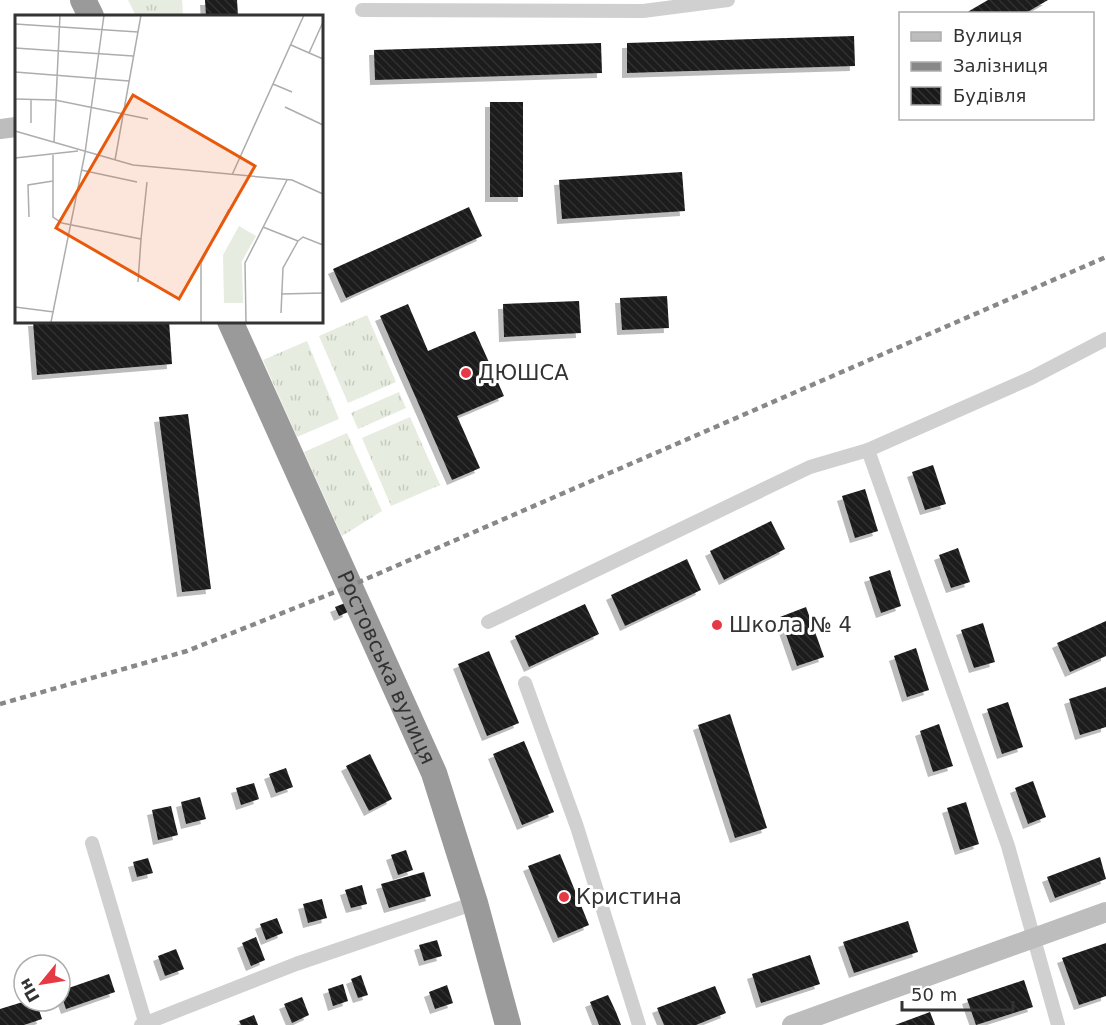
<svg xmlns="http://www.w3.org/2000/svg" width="1106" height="1025" font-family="'DejaVu Sans',sans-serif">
	<defs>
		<pattern id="grass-tufts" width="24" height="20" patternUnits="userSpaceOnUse" patternTransform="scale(1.5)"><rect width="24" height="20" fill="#e6ecdf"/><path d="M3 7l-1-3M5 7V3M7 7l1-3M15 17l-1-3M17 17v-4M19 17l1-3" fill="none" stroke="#c6cbc0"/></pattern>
		<pattern id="building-back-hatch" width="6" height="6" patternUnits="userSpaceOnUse" patternTransform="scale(1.5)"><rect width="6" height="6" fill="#1a1a1a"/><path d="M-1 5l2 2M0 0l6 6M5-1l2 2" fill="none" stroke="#333"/></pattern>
		<filter id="shadow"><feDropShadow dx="-5" dy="5" stdDeviation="0" flood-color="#0004"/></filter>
	</defs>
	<rect width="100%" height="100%" fill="#fff"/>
	<g fill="url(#grass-tufts)">
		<path d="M 128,0 L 182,0 L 183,16 L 136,16 Z"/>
		<path d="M 367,315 L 396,382 L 348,403 L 319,336 Z"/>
		<path d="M 307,341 L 339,419 L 297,437 L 263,360 Z"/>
		<path d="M 399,392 L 406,408 L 358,429 L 351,413 Z"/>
		<path d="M 410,417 L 440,485 L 391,506 L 362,438 Z"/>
		<path d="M 347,433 L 382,511 L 342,536 L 304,452 Z"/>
	</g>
	<g fill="url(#building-back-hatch)" filter="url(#shadow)">
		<path d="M 205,0 L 237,0 L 238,16 L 206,16 Z"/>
		<path d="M 988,0 L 1048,0 L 1024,14 L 964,14 Z"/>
		<path d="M 854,36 L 855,66 L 627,73 L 627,43 Z"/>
		<path d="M 601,43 L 602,73 L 375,80 L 374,50 Z"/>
		<rect x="490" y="102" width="33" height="95"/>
		<path d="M 682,172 L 685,211 L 562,219 L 559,180 Z"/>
		<path d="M 469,207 L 482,236 L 346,298 L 333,269 Z"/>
		<path d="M 667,296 L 669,328 L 622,330 L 620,298 Z"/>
		<path d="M 579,301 L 581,333 L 504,337 L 503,304 Z"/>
		<path d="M 408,304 L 428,351 L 475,331 L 504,396 L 457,416 L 480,468 L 452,480 L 380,316 Z"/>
		<path d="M 33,321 L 169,321 L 172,364 L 37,375 Z"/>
		<path d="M 188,414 L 211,589 L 182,592 L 159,417 Z"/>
		<path d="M 933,465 L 946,504 L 925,510 L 912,472 Z"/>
		<path d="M 865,489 L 878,531 L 855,538 L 842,496 Z"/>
		<path d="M 771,521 L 785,549 L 724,580 L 710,551 Z"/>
		<path d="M 958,548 L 970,582 L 951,588 L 939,555 Z"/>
		<path d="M 687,559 L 701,590 L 625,626 L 611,595 Z"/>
		<path d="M 890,570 L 901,606 L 881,613 L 869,577 Z"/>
		<path d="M 345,603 L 348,612 L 339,616 L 335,607 Z"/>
		<path d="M 585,604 L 599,634 L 529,667 L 515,636 Z"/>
		<path d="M 806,607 L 824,657 L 797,666 L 780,617 Z"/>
		<path d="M 1106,621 L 1106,656 L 1070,672 L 1057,643 Z"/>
		<path d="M 983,623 L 995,662 L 974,668 L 961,630 Z"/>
		<path d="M 916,648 L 929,690 L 907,697 L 894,656 Z"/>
		<path d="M 489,651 L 519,723 L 487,736 L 458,664 Z"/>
		<path d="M 1106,687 L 1106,727 L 1080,735 L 1069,699 Z"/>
		<path d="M 1008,702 L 1023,747 L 1002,754 L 987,709 Z"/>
		<path d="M 730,714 L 767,828 L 735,838 L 698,725 Z"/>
		<path d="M 939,724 L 953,766 L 933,772 L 920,731 Z"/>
		<path d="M 524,741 L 554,812 L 522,825 L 493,754 Z"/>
		<path d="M 370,754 L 392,799 L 369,811 L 346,766 Z"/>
		<path d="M 286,768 L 293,787 L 276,793 L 269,774 Z"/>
		<path d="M 1033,781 L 1046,817 L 1028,824 L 1015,788 Z"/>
		<path d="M 254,783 L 259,799 L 241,805 L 236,788 Z"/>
		<path d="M 200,797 L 206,819 L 186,824 L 181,802 Z"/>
		<path d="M 966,802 L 979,844 L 960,850 L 947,808 Z"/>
		<path d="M 171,806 L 178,835 L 158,840 L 152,810 Z"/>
		<path d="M 406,850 L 413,870 L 398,875 L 391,855 Z"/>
		<path d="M 560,854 L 589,925 L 558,938 L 528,866 Z"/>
		<path d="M 1100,857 L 1106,879 L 1055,898 L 1047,877 Z"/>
		<path d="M 148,858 L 153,873 L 137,877 L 133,862 Z"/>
		<path d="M 424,872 L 431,896 L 389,908 L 381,884 Z"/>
		<path d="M 362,885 L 367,904 L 351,908 L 345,890 Z"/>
		<path d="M 322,899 L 327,918 L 308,923 L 303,904 Z"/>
		<path d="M 277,918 L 283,933 L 266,940 L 260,924 Z"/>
		<path d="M 908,921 L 918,952 L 854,973 L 843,942 Z"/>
		<path d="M 256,937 L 265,960 L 251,966 L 242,943 Z"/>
		<path d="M 437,940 L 442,956 L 424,961 L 419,945 Z"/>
		<path d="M 1106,943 L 1106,996 L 1079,1005 L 1062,958 Z"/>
		<path d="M 176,949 L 184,969 L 165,976 L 158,956 Z"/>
		<path d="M 810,955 L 820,984 L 761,1003 L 752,974 Z"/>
		<path d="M 109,974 L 115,992 L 66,1009 L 60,991 Z"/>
		<path d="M 361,975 L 368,995 L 358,998 L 351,979 Z"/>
		<path d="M 1024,980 L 1033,1007 L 976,1025 L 967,999 Z"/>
		<path d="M 343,984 L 348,1001 L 333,1006 L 328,989 Z"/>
		<path d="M 447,985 L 453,1003 L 435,1009 L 429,992 Z"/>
		<path d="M 715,986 L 726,1013 L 696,1025 L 664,1025 L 657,1008 Z"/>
		<path d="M 608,995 L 616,1012 L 621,1025 L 599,1025 L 590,1002 Z"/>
		<path d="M 302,997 L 309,1015 L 292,1023 L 284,1004 Z"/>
		<path d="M 26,1001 L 36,1001 L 42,1019 L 24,1025 L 0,1025 L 0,1009 Z"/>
		<path d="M 930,1012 L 935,1025 L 895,1025 Z"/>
		<path d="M 254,1015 L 258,1025 L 241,1025 L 239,1021 Z"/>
	</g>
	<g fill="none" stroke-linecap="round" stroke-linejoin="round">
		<g stroke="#d0d0d0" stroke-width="14">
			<path d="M 362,10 L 643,11 L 728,0"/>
			<path d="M 868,450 L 1031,378 L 1106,339"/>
			<path d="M 488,622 L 810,467 L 868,450 L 1008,846 L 1058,1025"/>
			<path d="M 525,683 L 577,827 L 639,1025"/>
			<path d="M 92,843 L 146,1025"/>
			<path d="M 141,1025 L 296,964 L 475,903"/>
		</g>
		<g stroke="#bdbdbd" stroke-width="20">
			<path d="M 0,129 L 16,127"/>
			<path d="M 792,1025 L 1106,912"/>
		</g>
		<g stroke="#9a9a9a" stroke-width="26">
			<path d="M 83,0 L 91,16"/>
			<path id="s1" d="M 230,321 L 434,773 L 475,903 L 508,1025"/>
		</g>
		<path stroke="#888" stroke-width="4.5" stroke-dasharray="6 4.5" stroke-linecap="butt" d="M 0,704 L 187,651 L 350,586 L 1106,257"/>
	</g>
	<g fill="#e63946" stroke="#fff" stroke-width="2">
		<circle cx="466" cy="373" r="6"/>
		<circle cx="717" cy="625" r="6"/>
		<circle cx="564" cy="897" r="6"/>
	</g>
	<g text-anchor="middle" stroke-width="6" stroke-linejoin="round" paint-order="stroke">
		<g font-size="21" fill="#333" stroke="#fff" text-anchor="start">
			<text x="478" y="380">ДЮШСА</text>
			<text x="729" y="632">Школа № 4</text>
			<text x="576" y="904">Кристина</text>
		</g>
		<g font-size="21" fill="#333" stroke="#fff">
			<text dy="7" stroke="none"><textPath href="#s1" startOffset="380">Ростовська вулиця</textPath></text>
		</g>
	</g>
	<g transform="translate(15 15)">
		<rect width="308" height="308" fill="#fff"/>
		<path d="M 224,211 L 241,221 L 227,246 L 228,288 L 209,288 L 208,240 Z" fill="#e6ecdf"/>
		<path fill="none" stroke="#adadad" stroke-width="1.5" d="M 0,9 L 123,17M 276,30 L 308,44M 0,33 L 118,41M 294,38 L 308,7M 0,57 L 114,66M 258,69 L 277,77M 0,84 L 40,85 L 133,104M 270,92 L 308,110M 16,108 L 16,84M 0,116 L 118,150 L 277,165 L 308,179M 39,128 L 45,0M 38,140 L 38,202 L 47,208 L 126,224 L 132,167M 0,143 L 63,136M 100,145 L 126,0M 66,155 L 122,167M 217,160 L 289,0M 14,202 L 13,170 L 38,166M 248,212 L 283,226M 283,226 L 288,222 L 308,230M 123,267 L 126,224M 266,279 L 308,278M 0,292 L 39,297M 266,298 L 268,253 L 283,226M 36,307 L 70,138 L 89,0M 186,307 L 186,248 L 214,194M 231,307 L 230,248 L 272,165"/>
		<path fill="#e8590c" fill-opacity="0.15" stroke="#e8590c" stroke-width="3" d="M 118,80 L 240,151 L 164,284 L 41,213 Z"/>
		<rect width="308" height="308" fill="none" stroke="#333" stroke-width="3"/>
	</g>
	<rect x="899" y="12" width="195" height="108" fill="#ffffff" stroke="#adadad" stroke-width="1.5"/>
	<rect x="911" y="32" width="30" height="9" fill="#bdbdbd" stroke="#adadad" stroke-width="1.5"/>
	<text x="953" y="42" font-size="18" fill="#333333">Вулиця</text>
	<rect x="911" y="62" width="30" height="9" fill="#888888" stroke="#adadad" stroke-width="1.5"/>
	<text x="953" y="72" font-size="18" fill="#333333">Залізниця</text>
	<rect x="911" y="87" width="30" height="18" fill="url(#building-back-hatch)" stroke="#adadad" stroke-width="1.5"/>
	<text x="953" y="102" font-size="18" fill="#333333">Будівля</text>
	<g transform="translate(42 983) rotate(240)"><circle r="28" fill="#ffffff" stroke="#adadad" stroke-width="1.5"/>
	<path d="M0-4.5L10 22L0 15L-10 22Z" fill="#e63946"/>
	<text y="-9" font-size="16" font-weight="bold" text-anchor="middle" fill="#333333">Пн</text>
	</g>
	<path d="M902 1001v9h111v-9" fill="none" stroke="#333333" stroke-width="3"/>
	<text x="911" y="1001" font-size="18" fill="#333333" stroke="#ffffff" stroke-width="4.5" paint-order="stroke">50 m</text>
</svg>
